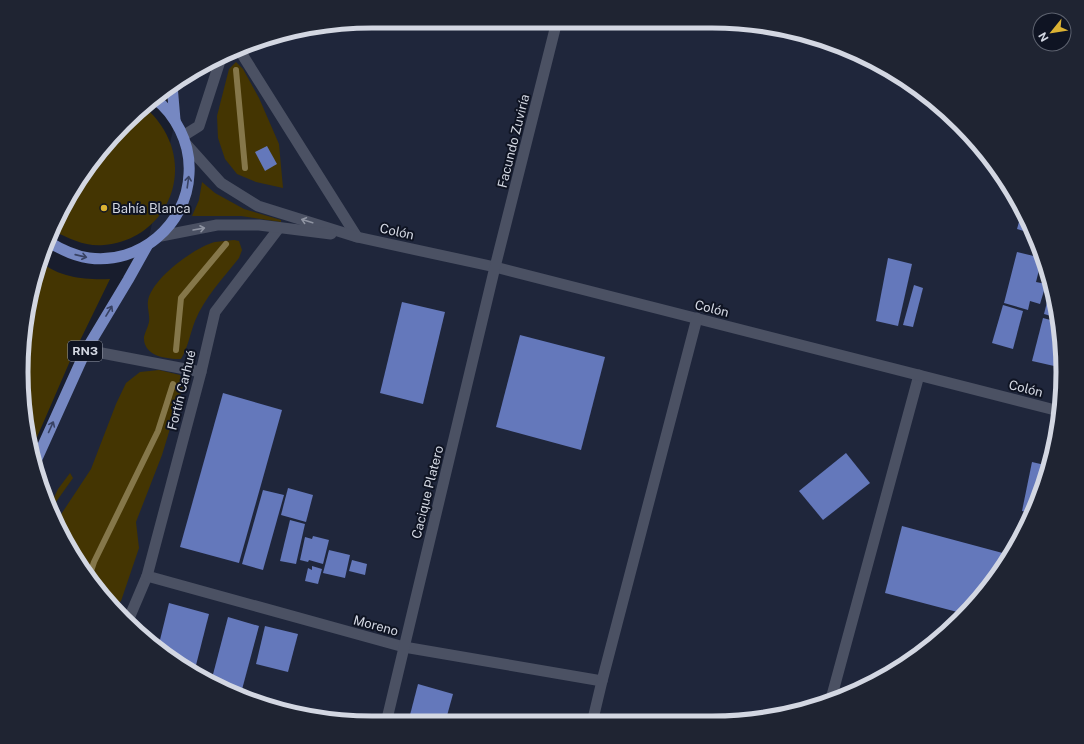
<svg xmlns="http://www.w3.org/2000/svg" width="1084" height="744" font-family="'Public Sans',sans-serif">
	<rect width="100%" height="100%" fill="#181d2d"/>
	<path fill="#1f263b" d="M 372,21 L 712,21 L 780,28 L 887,68 L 960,124 L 1004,177 L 1036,238 L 1056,304 L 1063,372 L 1056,441 L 1036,507 L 1004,567 L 960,620 L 867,687 L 780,716 L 712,723 L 372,723 L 303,716 L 237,696 L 177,664 L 124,620 L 57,527 L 35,463 L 86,350 L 147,246 L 175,121 L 172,85 L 177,80 L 281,33 Z"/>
	<g fill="#443502">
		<path d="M 236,62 L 243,69 L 259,98 L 279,144 L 283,188 L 256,182 L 237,174 L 225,159 L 218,138 L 217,116 L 229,69 Z"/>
		<path d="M 145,108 C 157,117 166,131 171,145 C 187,193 154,241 104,245 C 86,247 70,239 54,231 L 53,229 L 108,141 Z"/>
		<path d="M 202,182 L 215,193 L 244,209 L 281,220 L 281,222 L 241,216 L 192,216 L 199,200 Z"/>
		<path d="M 234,240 L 239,241 L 242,250 L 239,258 C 224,277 204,298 195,321 C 190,334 188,347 181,359 C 166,359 143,356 144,337 C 145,332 148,327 149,322 C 150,315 147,308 148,301 C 151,279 195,247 215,242 C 221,241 228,241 234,240 Z"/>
		<path d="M 41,262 C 60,278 87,280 110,279 L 70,361 L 31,451 L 28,440 L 24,336 Z"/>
		<path d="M 159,370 L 180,375 L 183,386 L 162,455 L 136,522 L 139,548 L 121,601 L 114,606 L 57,527 L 56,522 L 91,469 L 116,404 L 126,383 L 140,372 Z"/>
		<path d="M 70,473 L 73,478 L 51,509 L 50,506 L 58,489 Z"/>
	</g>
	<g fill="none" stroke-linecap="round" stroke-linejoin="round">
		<g stroke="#85774a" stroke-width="6">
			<path d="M 236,70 L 245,168"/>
			<path d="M 176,350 L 181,298 L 226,244"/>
			<path d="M 90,574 L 94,562 L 158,431 L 173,384"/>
		</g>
	</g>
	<g fill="#6478bb">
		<path d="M 267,146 L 277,164 L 265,171 L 255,152 Z"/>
		<path d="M 1022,211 L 1022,212 L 1034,234 L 1017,229 Z"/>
		<path d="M 1017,252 L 1042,258 L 1036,282 L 1046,284 L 1040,304 L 1030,301 L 1028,310 L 1004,303 Z"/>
		<path d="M 888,258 L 912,264 L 898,326 L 876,321 Z"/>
		<path d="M 914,285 L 923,288 L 913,327 L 903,325 Z"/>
		<path d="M 1051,286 L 1056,304 L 1058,318 L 1044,314 Z"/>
		<path d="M 402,302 L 445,312 L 423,404 L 380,393 Z"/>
		<path d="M 1003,305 L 1023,311 L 1013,349 L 992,343 Z"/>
		<path d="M 1043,318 L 1058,322 L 1063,368 L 1032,361 Z"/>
		<path d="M 520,335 L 605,357 L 581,450 L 496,427 Z"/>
		<path d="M 223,393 L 282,410 L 239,563 L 180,547 Z"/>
		<path d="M 846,453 L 870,483 L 823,520 L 799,491 Z"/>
		<path d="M 1032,462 L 1049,466 L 1036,507 L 1033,513 L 1022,511 Z"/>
		<path d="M 288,488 L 313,495 L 306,522 L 281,515 Z"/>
		<path d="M 263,490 L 284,495 L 263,570 L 242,564 Z"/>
		<path d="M 290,520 L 305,524 L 296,564 L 280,561 Z"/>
		<path d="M 902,526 L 1010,555 L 1004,567 L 965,614 L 885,593 Z"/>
		<path d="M 313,536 L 329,540 L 323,564 L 309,560 L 308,562 L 300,560 L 305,537 L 312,539 Z"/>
		<path d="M 329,550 L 350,555 L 345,578 L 323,573 Z"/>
		<path d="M 352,560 L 367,564 L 365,575 L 349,571 Z"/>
		<path d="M 312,566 L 322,569 L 318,584 L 305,581 L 308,568 L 312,570 Z"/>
		<path d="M 169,603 L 209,614 L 194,673 L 177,664 L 158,648 Z"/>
		<path d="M 228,617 L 259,626 L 240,697 L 211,682 Z"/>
		<path d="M 265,626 L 298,634 L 288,672 L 256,664 Z"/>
		<path d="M 418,684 L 453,694 L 445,723 L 440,723 L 410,715 Z"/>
	</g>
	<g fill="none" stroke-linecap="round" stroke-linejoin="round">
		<g stroke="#4b5163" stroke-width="11">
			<path d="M 240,51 L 357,237"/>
			<path d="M 86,350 L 201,372"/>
			<path d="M 127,623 L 147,576"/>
			<path d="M 831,699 L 919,375"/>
		</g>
		<g stroke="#4b5163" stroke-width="11">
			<path d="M 183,136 L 199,126 L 220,61"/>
			<path d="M 186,144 L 221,183 L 258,206 L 357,237 L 495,267 L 1059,411"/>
			<path d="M 279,228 L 215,312 L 201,372 L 147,576 L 404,647 L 602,681"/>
			<path d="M 161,236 L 217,225 L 259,225 L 331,234"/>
			<path d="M 386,723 L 495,267 L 557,21"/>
			<path d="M 592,723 L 602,681 L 697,318"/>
		</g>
		<g stroke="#7688c2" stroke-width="11">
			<path d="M 172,85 L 175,120"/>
			<path d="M 47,241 C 60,249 73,256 89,258 C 139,265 187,225 189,174 C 190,159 187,144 180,130 C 174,118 166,107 155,99"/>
			<path d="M 35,463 L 86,350 L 128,280 L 147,246"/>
		</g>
	</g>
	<defs><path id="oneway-shaft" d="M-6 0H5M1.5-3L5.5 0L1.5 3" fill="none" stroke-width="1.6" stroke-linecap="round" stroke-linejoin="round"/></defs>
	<g stroke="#384263">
		<use href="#oneway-shaft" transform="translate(188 182) rotate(-82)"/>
		<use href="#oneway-shaft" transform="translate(81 256) rotate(13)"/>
		<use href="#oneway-shaft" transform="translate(109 311) rotate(-59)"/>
		<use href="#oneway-shaft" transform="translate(51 427) rotate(-66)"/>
	</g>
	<g stroke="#8f94a2">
		<use href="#oneway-shaft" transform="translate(307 221) rotate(-163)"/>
		<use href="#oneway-shaft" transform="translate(199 229) rotate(-10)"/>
	</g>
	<circle fill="#dbb233" stroke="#0f1423" stroke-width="1.5" cx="104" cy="208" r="4"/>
	<g text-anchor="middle" stroke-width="4" stroke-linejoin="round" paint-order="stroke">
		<rect fill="#0f1423" stroke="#989ca9" stroke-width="1" x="68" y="341" width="34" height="20" rx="3"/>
		<g font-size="12" font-weight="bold" fill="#d3d7e2">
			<text x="85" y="355">RN3</text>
		</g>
		<g font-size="13" fill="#d3d7e2" stroke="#0f1423">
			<text transform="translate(513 141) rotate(-76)" y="5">Facundo Zuviría</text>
			<text transform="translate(397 231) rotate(12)" y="5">Colón</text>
			<text transform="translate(712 308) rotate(14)" y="5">Colón</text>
			<text transform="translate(1026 388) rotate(14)" y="5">Colón</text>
			<text transform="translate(181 390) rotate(-76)" y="5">Fortín Carhué</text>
			<text transform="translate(427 492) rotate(-76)" y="5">Cacique Platero</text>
			<text transform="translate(376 625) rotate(15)" y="5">Moreno</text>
		</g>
		<g font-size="13" fill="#d3d7e2" stroke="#0f1423" text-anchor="start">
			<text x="112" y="213">Bahía Blanca</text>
		</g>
	</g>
	<path d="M0 0H1084V744H0ZM372 28H712A344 344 0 0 1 1056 372V372A344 344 0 0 1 712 716H372A344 344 0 0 1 28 372V372A344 344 0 0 1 372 28Z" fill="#1f2432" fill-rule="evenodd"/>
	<path fill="none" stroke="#d3d7e2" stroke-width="5" d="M372 28H712A344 344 0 0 1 1056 372V372A344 344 0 0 1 712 716H372A344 344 0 0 1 28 372V372A344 344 0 0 1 372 28Z"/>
	<g transform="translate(1052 32) rotate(240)"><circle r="19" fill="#0f1423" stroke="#5d626f"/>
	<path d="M0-3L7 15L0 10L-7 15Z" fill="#dbb233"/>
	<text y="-6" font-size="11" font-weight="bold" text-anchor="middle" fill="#d3d7e2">N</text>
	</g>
</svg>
